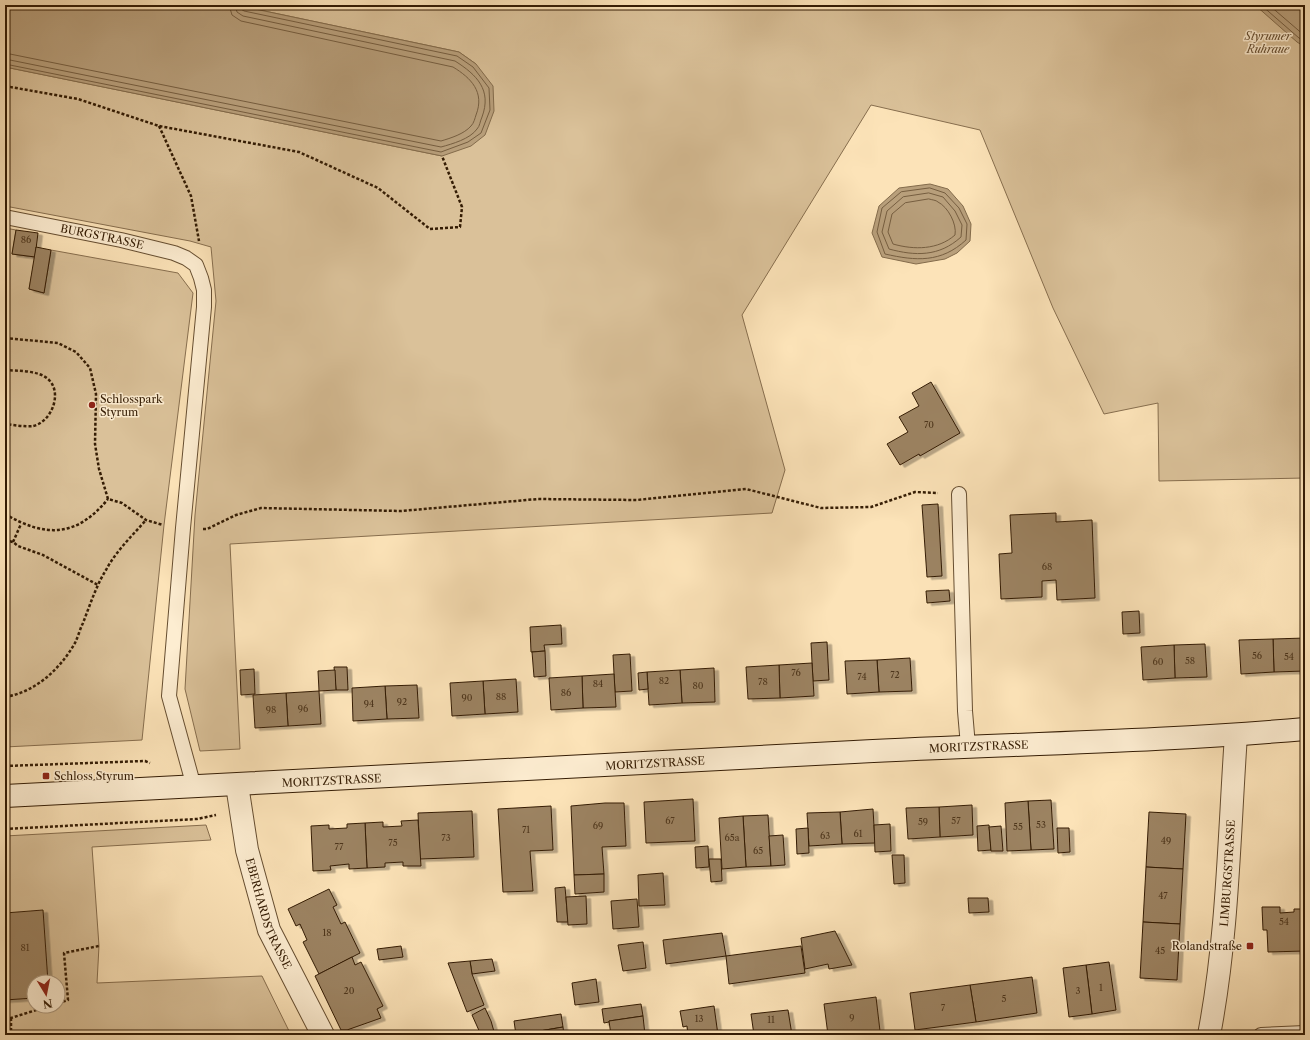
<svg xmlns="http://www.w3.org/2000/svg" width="1310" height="1040" font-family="'Libre Caslon Text',serif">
	<defs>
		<filter id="shadow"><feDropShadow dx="4.5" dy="2.5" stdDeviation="0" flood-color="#0004"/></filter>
	</defs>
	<rect width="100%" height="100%" fill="#fce3b8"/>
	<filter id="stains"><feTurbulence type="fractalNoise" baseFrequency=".005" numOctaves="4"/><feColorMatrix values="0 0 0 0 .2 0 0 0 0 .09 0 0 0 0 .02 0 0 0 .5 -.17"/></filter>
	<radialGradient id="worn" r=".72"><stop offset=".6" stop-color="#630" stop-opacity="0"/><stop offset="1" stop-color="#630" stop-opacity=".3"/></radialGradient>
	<g fill="#dac199" stroke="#876e4e" fill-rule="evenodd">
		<path d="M 236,5 L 1305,5 L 1305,478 L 1159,481 L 1158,403 L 1104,414 L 1053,308 L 980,130 L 871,105 L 742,315 L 785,470 L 772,513 L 230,544 L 240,749 L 200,751 L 185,689 L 195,515 L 216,301 L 211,247 L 190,241 L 5,206 L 5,67 L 442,156 L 476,64 L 459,52 Z"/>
		<path d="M 5,228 L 16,230 L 12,254 L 35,257 L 29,289 L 44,293 L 51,250 L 178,273 L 193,293 L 164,525 L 142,740 L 5,747 Z"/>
		<path d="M 206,825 L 211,840 L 92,847 L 99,946 L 97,983 L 262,976 L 291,1035 L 5,1035 L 5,836 ZM 34,982 L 58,982 L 58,1006 L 34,1006 Z"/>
	</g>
	<g fill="#b89f7b" stroke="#836b4b">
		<path d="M 5,5 L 236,5 L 459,52 L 476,64 L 493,86 L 494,111 L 485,135 L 471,146 L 442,156 L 5,67 Z"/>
		<path d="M 1255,5 L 1305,5 L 1305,47 L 1297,42 Z"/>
		<path d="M 930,184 L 948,189 L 963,206 L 971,224 L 970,241 L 957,253 L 945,259 L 916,264 L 882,257 L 872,233 L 879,206 L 899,188 Z"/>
	</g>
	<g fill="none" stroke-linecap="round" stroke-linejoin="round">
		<g stroke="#765e40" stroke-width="1">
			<path d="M 1261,5 L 1299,38 L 1305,42"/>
			<path d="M 1269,5 L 1305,36"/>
			<path d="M 5,53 L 441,141 C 451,138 464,134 471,126 C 474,123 475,118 476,115 C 485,92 471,78 453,67 L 241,21 L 232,15 L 229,5"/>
			<path d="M 5,59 L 441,147 C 452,144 470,139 477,129 C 480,126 480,121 482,117 C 492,90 477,75 455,61 L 243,16 L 237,12 L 235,5"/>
			<path d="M 5,64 L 441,152 L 468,142 L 481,133 L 490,110 L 489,88 L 473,67 L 457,56 L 244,11 L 241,9 L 240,5"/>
			<path d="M 930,188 L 945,193 L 959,208 L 967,224 L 966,240 C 941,263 916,261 885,254 L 877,232 L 882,208 L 901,192 Z"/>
			<path d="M 929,193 L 943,197 L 955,211 L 962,225 L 961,237 C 939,257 915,256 889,249 L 882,232 L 887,211 L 903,197 Z"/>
			<path d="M 929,199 C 932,200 936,200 938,202 C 948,207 957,224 955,235 C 938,250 914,250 893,244 L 888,232 L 892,214 L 905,203 Z"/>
		</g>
	</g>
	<g fill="#9c8362" stroke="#341c04" filter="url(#shadow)">
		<path d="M 16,230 L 38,233 L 35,257 L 12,254 Z"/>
		<path d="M 36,247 L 51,250 L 44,293 L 29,289 Z"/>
		<path d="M 931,382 L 960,433 L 920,456 L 919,454 L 900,465 L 887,444 L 908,432 L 899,417 L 919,406 L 912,393 Z"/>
		<path d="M 938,504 L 942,576 L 927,577 L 922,505 Z"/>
		<path d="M 1056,513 L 1056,522 L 1092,520 L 1095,598 L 1057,600 L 1056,580 L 1042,581 L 1042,597 L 1001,599 L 999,554 L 1012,553 L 1010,515 Z"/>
		<path d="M 949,590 L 950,601 L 927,603 L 926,591 Z"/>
		<path d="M 1139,611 L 1140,633 L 1123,634 L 1122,612 Z"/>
		<path d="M 561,625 L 562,644 L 544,645 L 545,651 L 531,652 L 530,627 Z"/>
		<path d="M 1305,638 L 1305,671 L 1274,672 L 1273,639 Z"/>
		<path d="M 1273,639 L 1274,672 L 1241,674 L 1239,640 Z"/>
		<path d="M 827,642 L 829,680 L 813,681 L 811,643 Z"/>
		<path d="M 1205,644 L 1207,677 L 1175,678 L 1174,645 Z"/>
		<path d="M 1174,645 L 1175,678 L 1143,680 L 1141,647 Z"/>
		<path d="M 545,651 L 546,676 L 534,677 L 532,652 Z"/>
		<path d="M 630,654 L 632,691 L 615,692 L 613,655 Z"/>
		<path d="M 910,658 L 912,691 L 879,692 L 877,660 Z"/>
		<path d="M 877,660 L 879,692 L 847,694 L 845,661 Z"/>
		<path d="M 812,663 L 814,696 L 780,698 L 779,665 Z"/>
		<path d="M 779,665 L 780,698 L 748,699 L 746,667 Z"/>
		<path d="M 334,667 L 347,667 L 348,690 L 336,690 Z"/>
		<path d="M 714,668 L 715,702 L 682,703 L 680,670 Z"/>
		<path d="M 254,669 L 255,694 L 241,695 L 240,670 Z"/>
		<path d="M 335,670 L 336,690 L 319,691 L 318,671 Z"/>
		<path d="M 680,670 L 682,703 L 649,705 L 647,672 Z"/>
		<path d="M 647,672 L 648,689 L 639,690 L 638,673 Z"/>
		<path d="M 614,674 L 616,707 L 583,708 L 582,676 Z"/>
		<path d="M 582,676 L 583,708 L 551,710 L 549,678 Z"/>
		<path d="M 516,679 L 518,712 L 485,714 L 483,681 Z"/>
		<path d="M 483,681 L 485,714 L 452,716 L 450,683 Z"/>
		<path d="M 417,685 L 419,718 L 387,719 L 385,686 Z"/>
		<path d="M 385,686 L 387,719 L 353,721 L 352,688 Z"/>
		<path d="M 319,691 L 321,724 L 288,726 L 286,693 Z"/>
		<path d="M 286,693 L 288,726 L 255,728 L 253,695 Z"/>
		<path d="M 693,799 L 695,841 L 646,843 L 644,802 Z"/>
		<path d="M 1051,800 L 1054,849 L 1031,850 L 1028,801 Z"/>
		<path d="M 1028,801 L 1031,850 L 1007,851 L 1005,803 Z"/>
		<path d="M 605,803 L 624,803 L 626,846 L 602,847 L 604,874 L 574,875 L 571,806 Z"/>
		<path d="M 972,805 L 973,835 L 940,837 L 939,807 Z"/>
		<path d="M 551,806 L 553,850 L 530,851 L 533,891 L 503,892 L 498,809 Z"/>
		<path d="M 939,807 L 940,837 L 908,839 L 906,808 Z"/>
		<path d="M 873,809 L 875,843 L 842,844 L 840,812 Z"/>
		<path d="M 472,811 L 474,857 L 420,859 L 418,813 Z"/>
		<path d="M 840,812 L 842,844 L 809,846 L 807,813 Z"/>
		<path d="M 1149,812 L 1186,814 L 1183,869 L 1146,867 Z"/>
		<path d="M 768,815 L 771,866 L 746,867 L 743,816 Z"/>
		<path d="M 743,816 L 746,867 L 722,869 L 719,818 Z"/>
		<path d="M 418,820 L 421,866 L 403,866 L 403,862 L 385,863 L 385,867 L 367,868 L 365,823 L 383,822 L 383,827 L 402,826 L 401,821 Z"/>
		<path d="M 365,823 L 367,868 L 349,869 L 349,864 L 330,866 L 331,870 L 313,871 L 311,826 L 329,825 L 329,829 L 347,828 L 347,824 Z"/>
		<path d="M 890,824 L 891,851 L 875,852 L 874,825 Z"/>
		<path d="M 989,825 L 991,850 L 978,851 L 977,826 Z"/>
		<path d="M 1001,826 L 1003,851 L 991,851 L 989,827 Z"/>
		<path d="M 808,828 L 809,853 L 797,854 L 796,829 Z"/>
		<path d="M 1057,828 L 1069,828 L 1070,852 L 1058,853 Z"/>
		<path d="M 783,835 L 785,865 L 771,866 L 769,836 Z"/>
		<path d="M 708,846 L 709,867 L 696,868 L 695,847 Z"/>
		<path d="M 892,855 L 904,855 L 905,883 L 894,884 Z"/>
		<path d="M 709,859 L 721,859 L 722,881 L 711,882 Z"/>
		<path d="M 1146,867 L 1183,869 L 1180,924 L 1143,922 Z"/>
		<path d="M 663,873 L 665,905 L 639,906 L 638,875 Z"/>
		<path d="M 604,874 L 604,892 L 575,894 L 574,875 Z"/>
		<path d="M 565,887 L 568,922 L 557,922 L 555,888 Z"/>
		<path d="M 329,889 L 337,905 L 333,907 L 341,924 L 345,922 L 360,953 L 319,974 L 303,942 L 307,940 L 300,924 L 296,926 L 288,909 Z"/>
		<path d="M 586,896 L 587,924 L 568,925 L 566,897 Z"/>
		<path d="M 968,898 L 988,898 L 989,912 L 969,913 Z"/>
		<path d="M 637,899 L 639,927 L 613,929 L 611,901 Z"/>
		<path d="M 1262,907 L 1280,907 L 1280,913 L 1294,912 L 1294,909 L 1305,909 L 1305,951 L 1268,952 L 1267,930 L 1263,930 Z"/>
		<path d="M 43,910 L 48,982 L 34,982 L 34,998 L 5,1000 L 5,913 Z"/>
		<path d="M 1143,922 L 1180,924 L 1177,980 L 1140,978 Z"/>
		<path d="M 835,931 L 852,965 L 829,969 L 828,964 L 805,969 L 801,938 Z"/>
		<path d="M 722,933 L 726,956 L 666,964 L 663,940 Z"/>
		<path d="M 643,942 L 646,968 L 623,971 L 618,945 Z"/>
		<path d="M 401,946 L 403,957 L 379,960 L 377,949 Z"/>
		<path d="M 801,946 L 805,973 L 729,984 L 726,956 Z"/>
		<path d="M 352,957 L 355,965 L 361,962 L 383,1006 L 377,1009 L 381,1018 L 347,1030 L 341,1030 L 315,976 Z"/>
		<path d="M 492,959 L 495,971 L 472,974 L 470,961 Z"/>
		<path d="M 470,961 L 472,974 L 484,1005 L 467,1012 L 448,963 Z"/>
		<path d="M 1109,962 L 1116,1010 L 1092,1014 L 1086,965 Z"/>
		<path d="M 1086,965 L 1092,1014 L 1069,1017 L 1063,968 Z"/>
		<path d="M 1032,977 L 1037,1013 L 976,1022 L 970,985 Z"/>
		<path d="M 596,979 L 599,1002 L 575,1005 L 572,983 Z"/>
		<path d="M 970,985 L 976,1022 L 915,1030 L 910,993 Z"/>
		<path d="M 876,997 L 880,1031 L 865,1034 L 866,1035 L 828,1035 L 824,1004 Z"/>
		<path d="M 641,1004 L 643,1016 L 609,1021 L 609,1022 L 604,1023 L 602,1009 Z"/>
		<path d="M 714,1006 L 718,1035 L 688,1035 L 687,1026 L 683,1027 L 680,1011 Z"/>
		<path d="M 485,1008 L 491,1021 L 495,1035 L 481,1035 L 472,1015 Z"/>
		<path d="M 788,1010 L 792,1035 L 754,1035 L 751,1014 Z"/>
		<path d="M 561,1014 L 563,1027 L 516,1035 L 514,1021 Z"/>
		<path d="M 643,1016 L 645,1035 L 611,1035 L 609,1021 Z"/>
		<path d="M 563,1027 L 564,1035 L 534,1035 L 534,1032 Z"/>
	</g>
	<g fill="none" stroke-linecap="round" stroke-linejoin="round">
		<g stroke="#664e31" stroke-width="16">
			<g id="service">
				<path id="s1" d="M 5,217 L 121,240 L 174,253 L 186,258 L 196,265 L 201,278 L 204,290 L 204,307 L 183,528 L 169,696 L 194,787"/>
				<path d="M 959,494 L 965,711 L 968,746"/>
				<path d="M 1261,1035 L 1305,1033"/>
			</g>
		</g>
		<g stroke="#664e31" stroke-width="24">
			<g id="minor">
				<path id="s2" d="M 237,785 L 247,850 L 269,930 L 323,1035"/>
				<path id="s3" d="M 1209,1035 C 1228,936 1229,835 1236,735"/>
			</g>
		</g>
		<g stroke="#341c04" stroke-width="24">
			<g id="secondary">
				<path id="s4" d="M 5,796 C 288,784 571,768 854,752 C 1004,744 1155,742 1305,729"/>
			</g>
		</g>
		<g stroke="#341c04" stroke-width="2.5" stroke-dasharray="3 2" stroke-linecap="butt">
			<path d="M 5,86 L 78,99 L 159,126 L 299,152 L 378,188 L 430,229 L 460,227 L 462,207 L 442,156"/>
			<path d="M 159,126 L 191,196 L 199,241"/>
			<path d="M 5,338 L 58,343 L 76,352 L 90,368 L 96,394 L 95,444 L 99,469 L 108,499 L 122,503 L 146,520 L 163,525"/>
			<path d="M 5,370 C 17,371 38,370 48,379 C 63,392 52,422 33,426 C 26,427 13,425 5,424"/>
			<path d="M 5,514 C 46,538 77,537 108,499"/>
			<path d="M 203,529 L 207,529 L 236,515 L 261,508 L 401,511 L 538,499 L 637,500 L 746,489 L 821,508 L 871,507 L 915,492 L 938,493"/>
			<path d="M 5,540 L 13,542 L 18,546 L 43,555 L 98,585"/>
			<path d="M 13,542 L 21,524"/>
			<path d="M 5,697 C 36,692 60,669 75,643 C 78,637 80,629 83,623 C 90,605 96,586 106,570 C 116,551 132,536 146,520"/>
			<path d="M 5,766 L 145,761 L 150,763"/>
			<path d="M 5,829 L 197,819 L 216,815"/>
			<path d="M 58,1003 L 68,1000 L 64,953 L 99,946"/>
			<path d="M 5,1018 L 11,1018 L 49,1006"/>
			<path d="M 11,1018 L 11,1035"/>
		</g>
		<use href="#service" stroke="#fdedd1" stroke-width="14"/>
		<use href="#minor" stroke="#fdedd1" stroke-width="22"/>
		<use href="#secondary" stroke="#fdedd1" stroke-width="22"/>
	</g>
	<g fill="#8f2418" stroke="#fdedd1" stroke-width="1.5">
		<circle cx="92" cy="405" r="4"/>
		<rect x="42" y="772" width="8" height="8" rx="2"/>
		<rect x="1246" y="942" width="8" height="8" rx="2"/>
	</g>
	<g text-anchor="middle" stroke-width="3" stroke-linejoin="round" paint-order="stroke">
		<g font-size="9" fill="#4e361c">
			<text x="26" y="243">86</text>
			<text x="929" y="428">70</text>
			<text x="1047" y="570">68</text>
			<text x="1257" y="659">56</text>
			<text x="1289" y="660">54</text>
			<text x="1190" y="664">58</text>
			<text x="1158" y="665">60</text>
			<text x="796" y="676">76</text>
			<text x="895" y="678">72</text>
			<text x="862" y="680">74</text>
			<text x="664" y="684">82</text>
			<text x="763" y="685">78</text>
			<text x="598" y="687">84</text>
			<text x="698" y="689">80</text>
			<text x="566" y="696">86</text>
			<text x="501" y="700">88</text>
			<text x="467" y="701">90</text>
			<text x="402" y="705">92</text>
			<text x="369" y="707">94</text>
			<text x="303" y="712">96</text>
			<text x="271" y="713">98</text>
			<text x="670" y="824">67</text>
			<text x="956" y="824">57</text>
			<text x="923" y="825">59</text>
			<text x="1041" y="828">53</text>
			<text x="598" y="829">69</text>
			<text x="1018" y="830">55</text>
			<text x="526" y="833">71</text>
			<text x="858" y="837">61</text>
			<text x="825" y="839">63</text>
			<text x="446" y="841">73</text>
			<text x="732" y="841">65a</text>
			<text x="1166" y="844">49</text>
			<text x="393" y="846">75</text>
			<text x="339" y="850">77</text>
			<text x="758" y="854">65</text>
			<text x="1163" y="899">47</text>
			<text x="1284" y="925">54</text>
			<text x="327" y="936">18</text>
			<text x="25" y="951">81</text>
			<text x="1160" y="954">45</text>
			<text x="1101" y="991">1</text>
			<text x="349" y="994">20</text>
			<text x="1078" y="994">3</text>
			<text x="1004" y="1002">5</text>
			<text x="943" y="1011">7</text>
			<text x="852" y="1021">9</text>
			<text x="699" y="1022">13</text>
			<text x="771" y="1023">11</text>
		</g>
		<g font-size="11" font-style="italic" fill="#664e31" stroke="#fdedd1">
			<text x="1268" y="40">Styrumer<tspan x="1268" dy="13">Ruhraue</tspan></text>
		</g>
		<g font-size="11" fill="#341c04" stroke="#fdedd1">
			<text dy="4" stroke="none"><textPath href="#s1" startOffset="99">BURGSTRASSE</textPath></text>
			<text dy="4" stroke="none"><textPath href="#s4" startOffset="975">MORITZSTRASSE</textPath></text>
			<text dy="4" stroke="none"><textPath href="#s4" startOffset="651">MORITZSTRASSE</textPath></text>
			<text dy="4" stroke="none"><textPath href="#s4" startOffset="327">MORITZSTRASSE</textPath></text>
			<text dy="4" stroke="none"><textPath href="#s3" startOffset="163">LIMBURGSTRASSE</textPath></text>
			<text dy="4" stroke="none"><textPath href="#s2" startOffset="133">EBERHARDSTRASSE</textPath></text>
		</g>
		<g font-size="11" fill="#341c04" stroke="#fdedd1" text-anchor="start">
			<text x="100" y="403">Schlosspark<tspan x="100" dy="13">Styrum</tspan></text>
			<text x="54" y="780">Schloss Styrum</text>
			<text x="1242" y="950" text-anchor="end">Rolandstraße</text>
		</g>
	</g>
	<rect width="1310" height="1040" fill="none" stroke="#fce3b8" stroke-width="20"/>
	<rect x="6" y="6" width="1298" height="1028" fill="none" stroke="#341c04" stroke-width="2"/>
	<rect x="10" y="10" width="1290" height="1020" fill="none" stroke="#341c04"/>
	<g transform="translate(46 994) rotate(170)"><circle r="19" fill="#fdedd1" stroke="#ad997f"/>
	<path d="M0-3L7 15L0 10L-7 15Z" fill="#8f2418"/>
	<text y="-6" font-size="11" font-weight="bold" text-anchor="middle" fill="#341c04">N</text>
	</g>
	<rect width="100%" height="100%" filter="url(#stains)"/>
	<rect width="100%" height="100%" fill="url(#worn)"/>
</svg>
